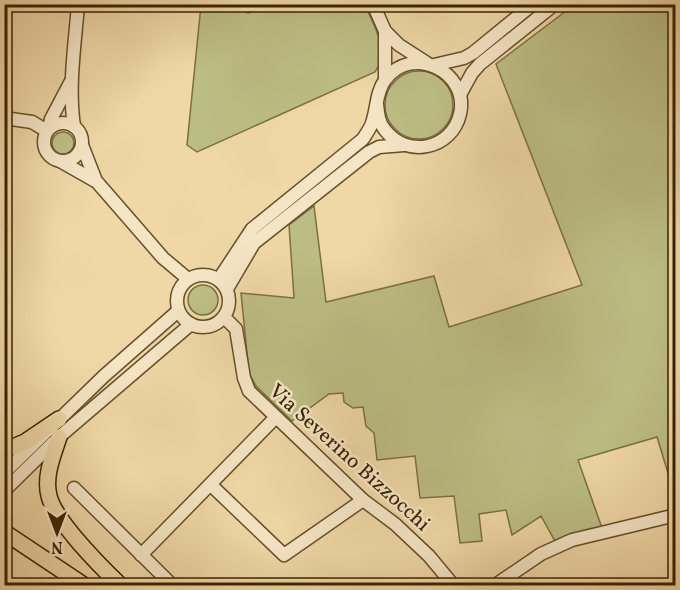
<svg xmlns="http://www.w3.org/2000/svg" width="680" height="590" font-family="Vollkorn,serif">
	<rect width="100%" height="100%" fill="#efd7a6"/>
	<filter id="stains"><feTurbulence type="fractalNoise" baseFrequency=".00333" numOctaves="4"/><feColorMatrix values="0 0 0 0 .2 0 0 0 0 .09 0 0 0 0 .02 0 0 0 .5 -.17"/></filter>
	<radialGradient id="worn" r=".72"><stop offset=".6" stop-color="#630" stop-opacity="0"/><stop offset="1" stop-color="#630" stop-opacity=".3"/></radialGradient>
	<g fill="#bcbd84" stroke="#7b7042" stroke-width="1.5">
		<path d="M 201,5 L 244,5 L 248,13 L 266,5 L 365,5 C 374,25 390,51 375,72 L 197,152 L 187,145 Z"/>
		<path d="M 574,5 L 675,5 L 675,496 L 657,437 L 578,460 L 602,528 L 555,541 L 541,516 L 512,535 L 506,510 L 479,514 L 482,541 L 460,543 L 454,496 L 420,498 L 415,456 L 377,460 L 374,433 L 366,426 L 363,407 L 353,408 L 344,402 L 343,393 L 329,394 L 292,421 L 256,386 L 249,373 L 241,293 L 294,298 L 289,225 L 314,206 L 326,302 L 434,276 L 449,327 L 582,285 L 496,64 Z"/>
		<circle cx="419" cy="105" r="34"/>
		<circle cx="63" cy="143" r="11"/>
		<circle cx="203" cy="300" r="15"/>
	</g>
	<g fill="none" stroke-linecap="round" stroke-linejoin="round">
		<g stroke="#674f2a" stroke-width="15">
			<g id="minor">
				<path d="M 373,4 L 385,31 L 385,79"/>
				<path d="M 385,31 L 399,45 L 427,63"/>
				<path d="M 434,65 L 464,58 L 473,53 L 533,4"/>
				<path d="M 460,95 L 472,73 L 480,64 L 555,4"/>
				<path d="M 4,118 L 32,122 L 47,131"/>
				<circle cx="63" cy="142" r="19"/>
				<path d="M 74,126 C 68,87 75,44 78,4"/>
				<path d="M 49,128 L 51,119 L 70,83"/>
				<path d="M 82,145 L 96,181"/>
				<path d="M 60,161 L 97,182 L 163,258 L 188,279"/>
				<circle cx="203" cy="301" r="26"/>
				<path d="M 219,279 L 252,229 L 363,139 C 366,134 370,129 372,123 C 377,109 376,92 385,80 C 411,43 470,72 460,114 C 452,149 407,159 385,130 C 379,123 378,114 377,104"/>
				<path d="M 227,289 L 254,243 L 369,152 L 379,147 L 404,145"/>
				<path d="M 224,317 L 236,329 L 244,378 L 249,391 L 363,500 L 395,524 L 429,556 L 454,586"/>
				<path d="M 4,473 L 104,376 L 178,311"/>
				<path d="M 211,485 L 284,555 L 363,500"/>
				<path d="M 74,488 L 173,586"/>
				<path d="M 4,491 L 59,437 L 191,324"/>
				<path d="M 141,555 L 276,417"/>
				<path d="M 494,586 L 541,554 L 572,540 L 676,515"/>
			</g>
		</g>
		<g stroke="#3a2201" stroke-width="18">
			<g id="major">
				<path d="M 59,437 C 53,456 44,476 49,496 C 55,521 101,567 121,586"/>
				<path d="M 4,451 L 25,442 L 59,419"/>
				<path d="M 4,532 L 85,586"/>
			</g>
		</g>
		<use href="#minor" stroke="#f5e5c5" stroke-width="12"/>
		<use href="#major" stroke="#efd7a6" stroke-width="15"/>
	</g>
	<g text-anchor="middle" stroke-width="5" stroke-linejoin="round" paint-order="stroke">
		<g font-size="21" fill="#3a2201" stroke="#f5e5c5">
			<text transform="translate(350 457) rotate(42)" y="7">Via Severino Bizzocchi</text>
		</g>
	</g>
	<rect width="680" height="590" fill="none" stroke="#efd7a6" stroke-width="24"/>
	<rect x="6" y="6" width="668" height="578" fill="none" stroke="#3a2201" stroke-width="3"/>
	<rect x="12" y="12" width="656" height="566" fill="none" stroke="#3a2201" stroke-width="1.5"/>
	<g transform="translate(57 533) rotate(180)" stroke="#f5e5c5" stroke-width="4.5" paint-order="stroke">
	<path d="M0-4.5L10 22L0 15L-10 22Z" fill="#3a2201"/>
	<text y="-9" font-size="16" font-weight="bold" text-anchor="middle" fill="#3a2201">N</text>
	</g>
	<rect width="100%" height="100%" filter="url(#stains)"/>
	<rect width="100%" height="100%" fill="url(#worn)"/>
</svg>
